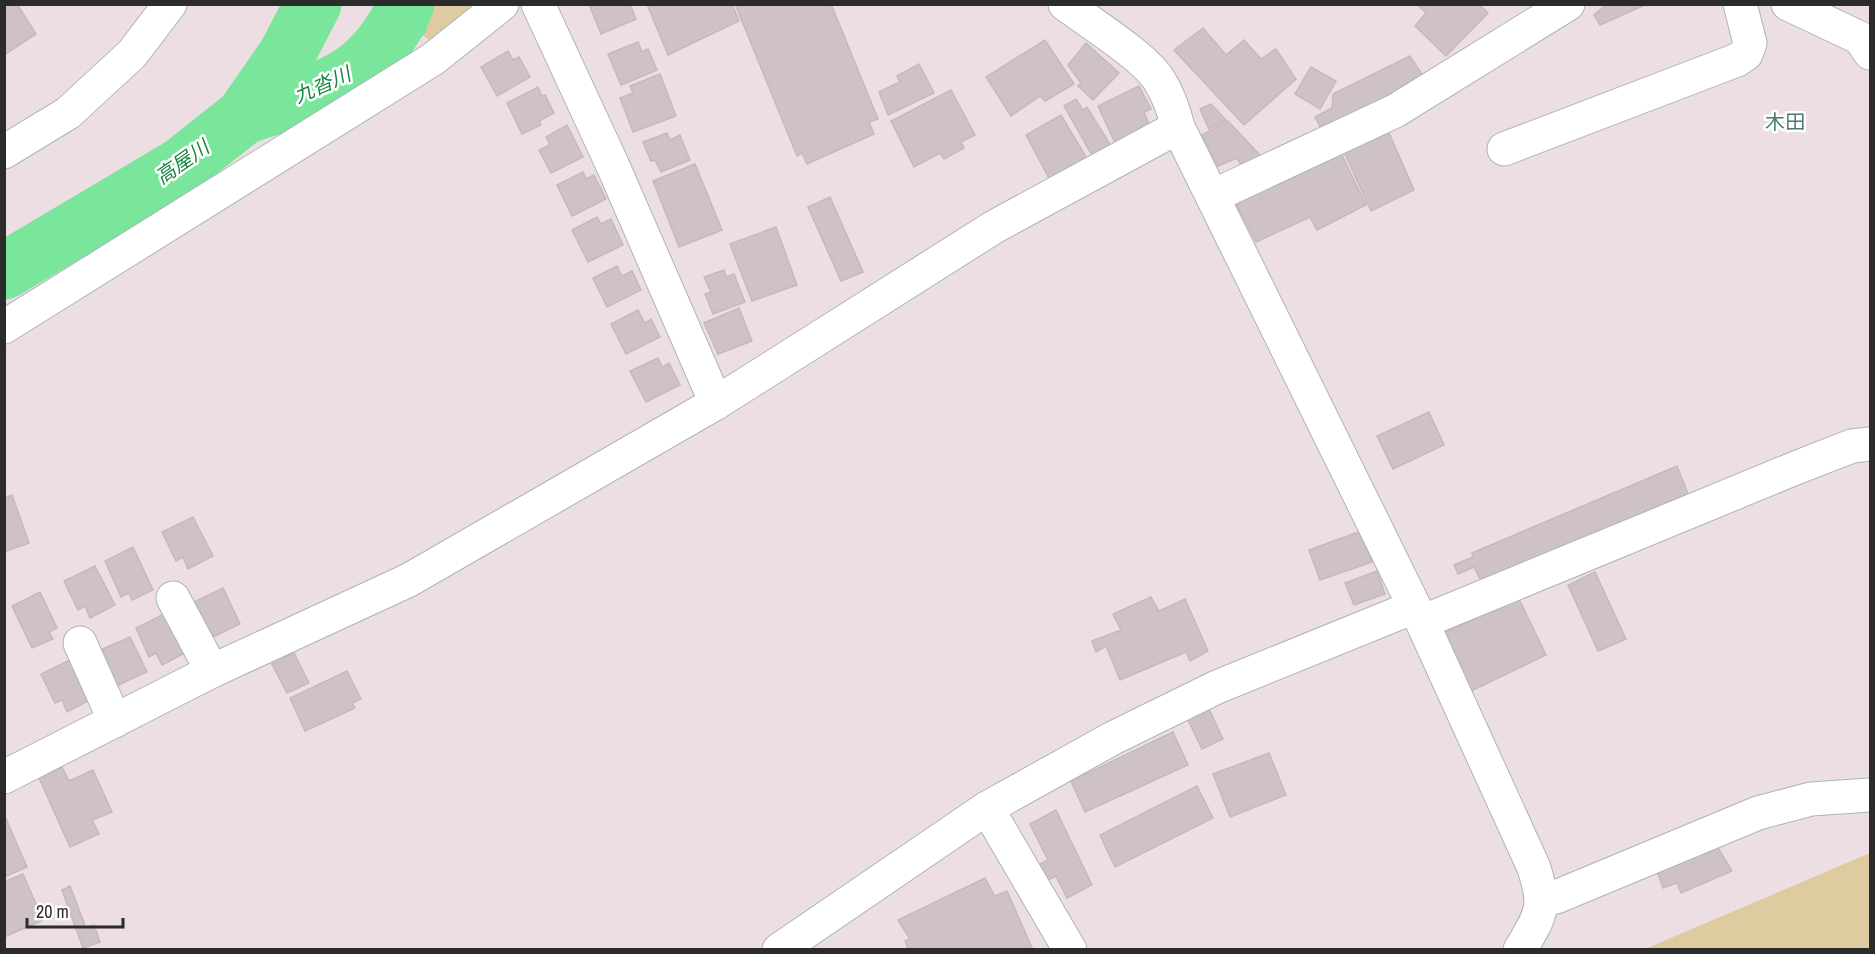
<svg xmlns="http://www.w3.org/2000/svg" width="1875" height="954" font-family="'Archivo Narrow','Noto Sans JP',sans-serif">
	<rect width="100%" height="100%" fill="#ecdee3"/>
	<g fill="#decb9f">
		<path d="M 420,5 L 420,4 L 473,5 L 429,40 L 407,25 Z"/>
		<path d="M 1870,853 L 1870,949 L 1645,949 Z"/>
	</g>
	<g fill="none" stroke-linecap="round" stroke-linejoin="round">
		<path stroke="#79e69b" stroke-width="9" d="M 359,69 L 389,56 L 422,30"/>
		<g stroke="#79e69b" stroke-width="57">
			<path d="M 244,116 C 277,104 332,91 359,68 C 379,52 396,28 406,4"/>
			<path d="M 4,271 L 181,166 L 244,116 L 287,54 L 313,4"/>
		</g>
	</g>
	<g fill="#cec2c6" stroke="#c7b8bc" stroke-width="1.5">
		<path d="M 4,4 L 17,4 L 36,34 L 4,55 Z"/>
		<path d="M 589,4 L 630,4 L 636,19 L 601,34 Z"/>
		<path d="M 647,4 L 732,4 L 739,21 L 668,55 Z"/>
		<path d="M 735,4 L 831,4 L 878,119 L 869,122 L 874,134 L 807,164 L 802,153 L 797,156 Z"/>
		<path d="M 1417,4 L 1479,4 L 1488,13 L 1446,56 L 1415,26 L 1426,13 Z"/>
		<path d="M 1607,4 L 1647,4 L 1600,25 L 1594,15 Z"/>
		<path d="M 1203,28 L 1226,55 L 1244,40 L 1261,59 L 1276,49 L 1296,79 L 1244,125 L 1174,50 Z"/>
		<path d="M 1045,40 L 1074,84 L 1045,101 L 1040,96 L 1011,116 L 986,77 Z"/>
		<path d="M 638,42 L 642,52 L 648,49 L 657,70 L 621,85 L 608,54 Z"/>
		<path d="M 1086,43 L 1119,73 L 1093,100 L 1078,86 L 1081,83 L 1068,65 Z"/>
		<path d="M 508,51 L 513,60 L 519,57 L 530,77 L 497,96 L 481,67 Z"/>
		<path d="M 1410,56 L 1425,79 L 1321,128 L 1315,117 L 1332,108 L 1333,94 Z"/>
		<path d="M 919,64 L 934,93 L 888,115 L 879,92 L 900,82 L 897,76 Z"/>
		<path d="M 1311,67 L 1336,81 L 1320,109 L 1295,94 Z"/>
		<path d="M 660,74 L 676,116 L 633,132 L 620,98 L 633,93 L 630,86 Z"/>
		<path d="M 1139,86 L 1151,109 L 1144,112 L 1152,131 L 1117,147 L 1098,106 Z"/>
		<path d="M 538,87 L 542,96 L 545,95 L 554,113 L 539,121 L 541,125 L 522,134 L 507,103 Z"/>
		<path d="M 951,90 L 975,135 L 961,142 L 964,148 L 944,159 L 940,153 L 914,167 L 891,121 Z"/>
		<path d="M 1076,99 L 1083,110 L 1087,107 L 1111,146 L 1093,157 L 1064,106 Z"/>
		<path d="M 1211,104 L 1226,120 L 1209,129 L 1200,109 Z"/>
		<path d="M 1061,115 L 1089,162 L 1051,182 L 1026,135 Z"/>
		<path d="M 1228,121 L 1260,155 L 1242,167 L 1237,158 L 1218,166 L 1202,135 Z"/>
		<path d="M 567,125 L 583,157 L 551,173 L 539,150 L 550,145 L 546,137 Z"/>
		<path d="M 667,133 L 670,140 L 680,135 L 690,160 L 661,172 L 655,160 L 651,161 L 643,142 Z"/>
		<path d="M 1389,133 L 1414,190 L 1371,211 L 1344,152 Z"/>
		<path d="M 1341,153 L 1366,205 L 1317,230 L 1310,217 L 1256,242 L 1234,200 Z"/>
		<path d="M 695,164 L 722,230 L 679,247 L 653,181 Z"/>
		<path d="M 583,172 L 586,179 L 594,175 L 606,199 L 572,216 L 557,185 Z"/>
		<path d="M 830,197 L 863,272 L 841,281 L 808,207 Z"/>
		<path d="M 597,217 L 601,224 L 611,219 L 623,245 L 588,262 L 572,230 Z"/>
		<path d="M 776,227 L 797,285 L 752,301 L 730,244 Z"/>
		<path d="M 617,266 L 622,276 L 632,271 L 641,290 L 607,307 L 593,278 Z"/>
		<path d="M 724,270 L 726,277 L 734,274 L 745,302 L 713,314 L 705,294 L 711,292 L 704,277 Z"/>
		<path d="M 739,308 L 752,341 L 718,354 L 704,323 Z"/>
		<path d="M 638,310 L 645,323 L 651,319 L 660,337 L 626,354 L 611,324 Z"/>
		<path d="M 658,358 L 662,367 L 669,363 L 680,385 L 646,402 L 630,371 Z"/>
		<path d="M 1429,412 L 1444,445 L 1393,469 L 1377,436 Z"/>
		<path d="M 1677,466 L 1688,494 L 1481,581 L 1474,567 L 1458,574 L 1454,565 L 1473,557 L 1472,553 Z"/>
		<path d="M 12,495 L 29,543 L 4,552 L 4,498 Z"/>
		<path d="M 193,517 L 213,556 L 188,569 L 183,557 L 176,561 L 162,532 Z"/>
		<path d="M 1361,531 L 1372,562 L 1320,580 L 1309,550 Z"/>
		<path d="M 133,547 L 153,590 L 132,600 L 129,593 L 121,597 L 105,561 Z"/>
		<path d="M 95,566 L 115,605 L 90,618 L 85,606 L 78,610 L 64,581 Z"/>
		<path d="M 1377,571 L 1385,594 L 1354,605 L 1345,583 Z"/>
		<path d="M 1595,572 L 1626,639 L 1598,651 L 1568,585 Z"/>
		<path d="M 223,588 L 240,624 L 209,639 L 192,603 Z"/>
		<path d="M 40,592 L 57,628 L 49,632 L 53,639 L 32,648 L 12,606 Z"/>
		<path d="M 1151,597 L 1159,611 L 1185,599 L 1208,651 L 1190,661 L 1186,652 L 1120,680 L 1106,646 L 1096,652 L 1092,641 L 1121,630 L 1113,614 Z"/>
		<path d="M 1519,599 L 1546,655 L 1471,691 L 1443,633 Z"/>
		<path d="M 166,613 L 187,652 L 162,665 L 156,653 L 149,657 L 136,628 Z"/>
		<path d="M 130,637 L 147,672 L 116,686 L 98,651 Z"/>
		<path d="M 294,653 L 309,683 L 287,693 L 272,664 Z"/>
		<path d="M 72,659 L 92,699 L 67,712 L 62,700 L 55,703 L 41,674 Z"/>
		<path d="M 347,671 L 361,699 L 352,703 L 355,708 L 305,731 L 290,698 Z"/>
		<path d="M 1209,709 L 1223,739 L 1202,749 L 1187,718 Z"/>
		<path d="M 1173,732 L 1188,765 L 1085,812 L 1071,781 Z"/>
		<path d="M 1269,753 L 1286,795 L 1230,817 L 1213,774 Z"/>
		<path d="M 62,767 L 69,781 L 93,770 L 112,812 L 92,820 L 99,834 L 70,847 L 39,778 Z"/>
		<path d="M 1197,786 L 1213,818 L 1115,867 L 1100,835 Z"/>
		<path d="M 1056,810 L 1092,885 L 1067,898 L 1056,876 L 1042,883 L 1034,867 L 1048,860 L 1030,824 Z"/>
		<path d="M 4,814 L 27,867 L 4,877 Z"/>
		<path d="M 1718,848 L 1732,871 L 1681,893 L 1677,883 L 1663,888 L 1657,871 Z"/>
		<path d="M 23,874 L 43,920 L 4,937 L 4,882 Z"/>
		<path d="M 985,878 L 995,896 L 1007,891 L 1033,950 L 909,950 L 905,941 L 910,939 L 898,920 Z"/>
		<path d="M 70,886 L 86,928 L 94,925 L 100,942 L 83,948 L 62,890 Z"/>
	</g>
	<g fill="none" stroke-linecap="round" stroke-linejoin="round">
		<g stroke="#abb6b5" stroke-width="35">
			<g id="minor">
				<path d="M 538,4 L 613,166 L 716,403"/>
				<path d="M 1065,4 C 1089,22 1145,57 1159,80 C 1168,94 1174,111 1178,127 L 1422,622 L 1534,868 C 1537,879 1541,890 1541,901 C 1541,918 1528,936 1520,950"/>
				<path d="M 1788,4 L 1860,38 L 1870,53"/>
				<path d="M 1504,149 L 1737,60 L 1746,54 L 1750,43 L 1740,4"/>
				<path d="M 4,152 L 68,113 L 132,54 L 170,4"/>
				<path d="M 1213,196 L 1395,111 L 1568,4"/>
				<path d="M 4,327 L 433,59 L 502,4"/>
				<path d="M 173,598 L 212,671"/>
				<path d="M 1422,622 L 1798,467 L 1852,446 L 1870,444"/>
				<path d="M 80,643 L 115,721"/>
				<path d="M 4,777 L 212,671 L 409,580 L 716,403 L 994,227 L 1178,127"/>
				<path d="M 987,808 L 1070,950"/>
				<path d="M 1541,898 L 1556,897 L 1758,813 L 1811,799 L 1870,795"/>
				<path d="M 779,950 L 987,808 L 1113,738 L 1217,687 L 1414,607"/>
			</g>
		</g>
		<use href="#minor" stroke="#fff" stroke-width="33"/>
	</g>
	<g text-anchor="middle" stroke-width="5" stroke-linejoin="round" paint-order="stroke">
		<g font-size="20" font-style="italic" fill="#168542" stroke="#fff">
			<text transform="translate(322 85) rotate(-24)" y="7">九沓川</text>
			<text transform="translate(182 162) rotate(-35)" y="7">高屋川</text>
		</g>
		<g font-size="20" fill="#4e7873" stroke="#fff">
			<text x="1785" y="129">木田</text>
		</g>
	</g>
	<rect width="1875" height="954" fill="none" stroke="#2b2b2b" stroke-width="12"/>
	<path d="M27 918v9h96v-9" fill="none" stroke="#2b2b2b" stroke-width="3"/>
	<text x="36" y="918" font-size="18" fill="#2b2b2b" stroke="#ffffff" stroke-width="4.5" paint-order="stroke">20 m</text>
</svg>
